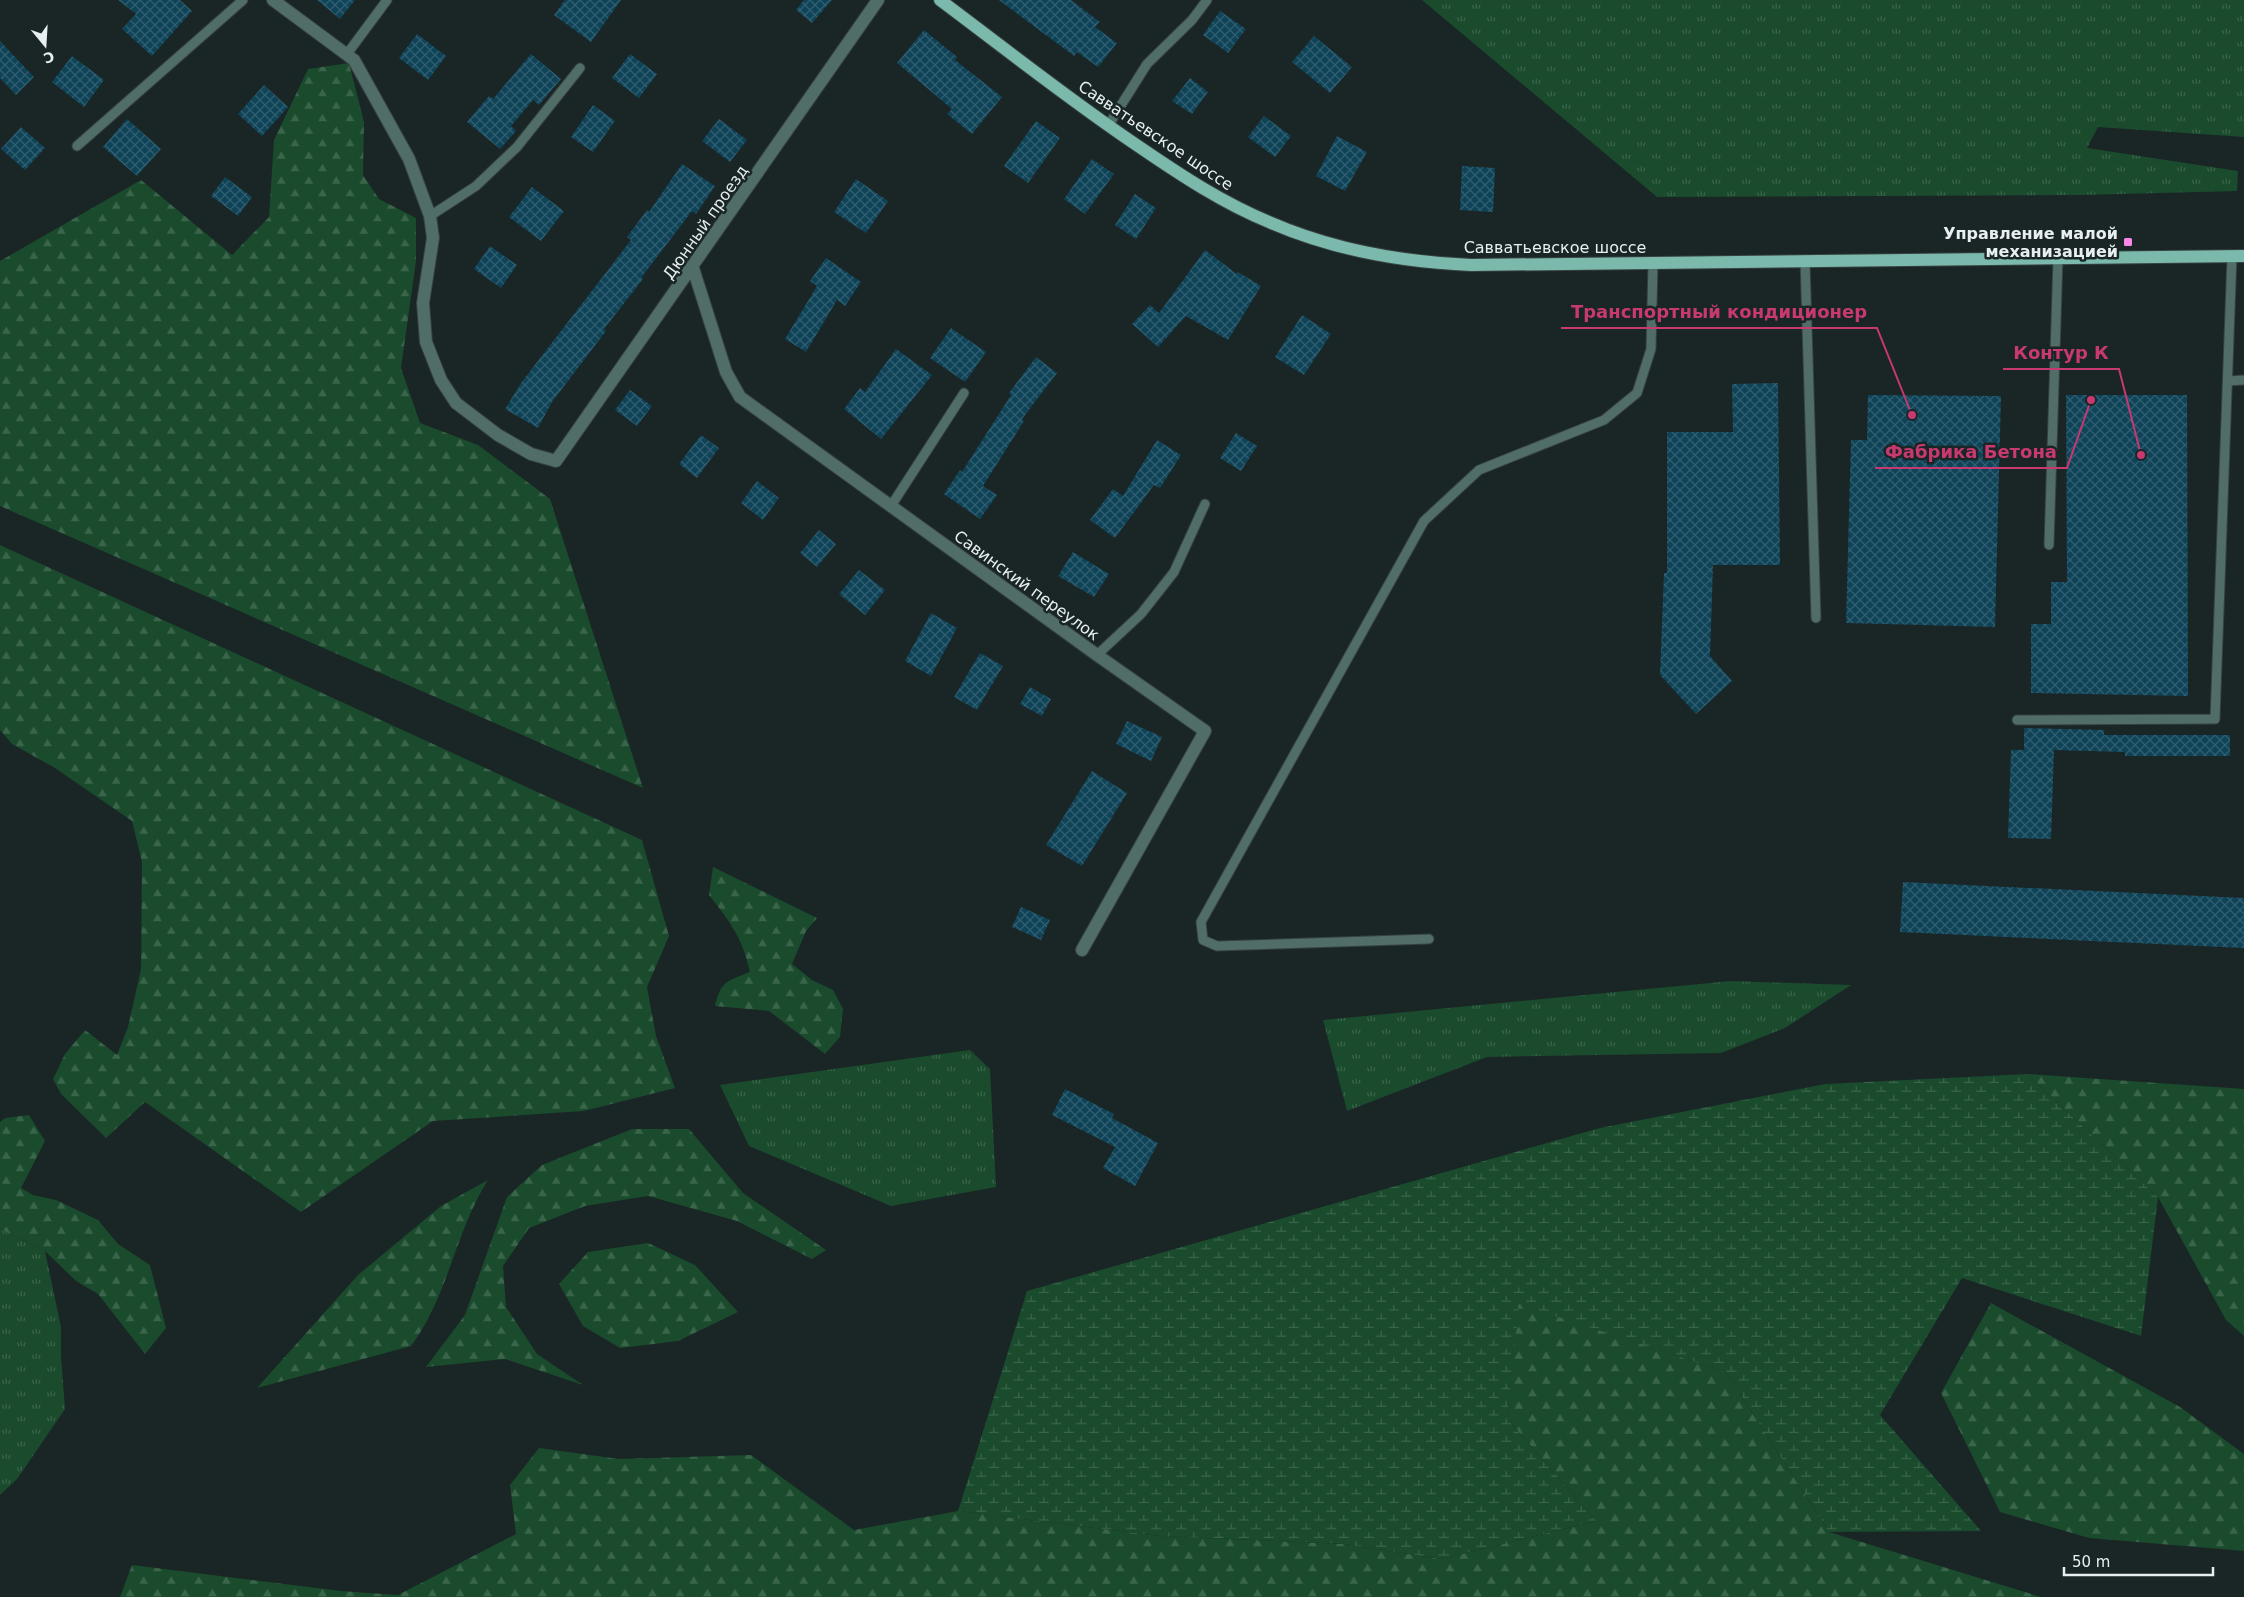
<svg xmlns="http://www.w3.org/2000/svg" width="2244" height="1597" font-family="'DejaVu Sans',sans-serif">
	<defs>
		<pattern id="grass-tufts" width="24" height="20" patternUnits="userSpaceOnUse" patternTransform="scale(1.25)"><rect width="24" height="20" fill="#194b2c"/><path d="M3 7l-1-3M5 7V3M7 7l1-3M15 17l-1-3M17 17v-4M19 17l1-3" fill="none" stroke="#3a654b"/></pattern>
		<pattern id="forest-firs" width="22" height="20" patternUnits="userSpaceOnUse" patternTransform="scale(1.25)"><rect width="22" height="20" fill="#194b2c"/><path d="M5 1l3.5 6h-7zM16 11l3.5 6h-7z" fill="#3a654b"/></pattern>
		<pattern id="wetland-marsh" width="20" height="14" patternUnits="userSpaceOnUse" patternTransform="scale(1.25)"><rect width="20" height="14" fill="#194b2c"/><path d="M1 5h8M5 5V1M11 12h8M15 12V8" fill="none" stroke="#3a654b"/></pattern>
		<pattern id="building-cross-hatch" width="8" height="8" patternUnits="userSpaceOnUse" patternTransform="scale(1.25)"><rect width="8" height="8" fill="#0e4358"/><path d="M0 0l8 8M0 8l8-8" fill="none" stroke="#315e70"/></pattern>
	</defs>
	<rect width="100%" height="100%" fill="#1a2526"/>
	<g fill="url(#grass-tufts)">
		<path d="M 1422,0 L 2244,0 L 2244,137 L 2098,127 L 2087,148 L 2238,171 L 2237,191 L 2081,195 L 1657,197 Z"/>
		<path d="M 1731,981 L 1851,985 L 1785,1028 L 1721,1053 L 1487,1057 L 1347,1111 L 1323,1020 Z"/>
		<path d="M 970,1050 L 990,1069 L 996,1187 L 891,1206 L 749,1146 L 720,1085 Z"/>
		<path d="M 0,1229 L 45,1251 L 61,1327 L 61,1356 L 65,1409 L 17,1479 L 0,1495 Z"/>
	</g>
	<g fill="url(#forest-firs)">
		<path d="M 349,63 L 364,122 L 363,175 L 379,199 L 416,218 L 416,261 L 401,368 L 420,423 L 478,445 L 550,499 L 643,788 L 0,506 L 0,261 L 141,180 L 232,255 L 269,217 L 274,140 L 308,69 Z"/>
		<path d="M 0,545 L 642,840 L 669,936 L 647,987 L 656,1036 L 675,1088 L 584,1111 L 433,1121 L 301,1212 L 145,1102 L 106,1138 L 61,1094 L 53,1079 L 65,1054 L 85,1030 L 117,1055 L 128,1027 L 141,969 L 142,862 L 132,821 L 55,768 L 12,744 L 0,730 Z"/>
		<path d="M 713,867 L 817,918 L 806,931 L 792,964 L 812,980 L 833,990 L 843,1009 L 840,1037 L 825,1054 L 769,1011 L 715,1006 C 721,980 728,981 750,972 C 742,937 731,923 709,895 Z"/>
		<path d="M 2027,1074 L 2244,1089 L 2244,1336 L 2226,1320 L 2158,1197 Z"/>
		<path d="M 29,1115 L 45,1141 L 21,1188 L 33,1195 L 56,1200 L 98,1220 L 118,1244 L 150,1265 L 166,1328 L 145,1354 L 98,1294 L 76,1281 L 45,1251 L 0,1229 L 0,1122 L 5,1118 Z"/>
		<path d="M 632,1129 L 689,1129 L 743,1193 L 826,1250 L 812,1259 L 737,1221 L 648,1196 L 585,1206 L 529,1228 L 503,1266 L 506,1307 L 537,1354 L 583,1385 L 505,1359 L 426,1367 L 465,1315 L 507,1197 L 542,1165 Z"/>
		<path d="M 488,1180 C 455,1232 448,1297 411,1346 L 257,1388 L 358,1275 L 441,1206 Z"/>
		<path d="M 648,1243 L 695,1265 L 738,1312 L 678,1341 L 620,1348 L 583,1326 L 559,1284 L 588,1252 Z"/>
		<path d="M 1518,1303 L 1726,1372 L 1829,1532 L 2041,1597 L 120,1597 L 132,1565 L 341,1591 L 398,1595 L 516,1534 L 510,1485 L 539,1448 L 619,1459 L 751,1455 L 854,1530 L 958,1511 L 1160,1536 L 1344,1544 L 1441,1559 L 1596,1521 L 1507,1418 Z"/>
		<path d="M 1991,1303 L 2180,1407 L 2244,1454 L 2244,1551 L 2089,1538 L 2000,1512 L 1941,1393 Z"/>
	</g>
	<path fill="url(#wetland-marsh)" d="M 2027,1074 L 2158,1197 L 2141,1336 L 1962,1278 L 1880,1415 L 1981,1531 L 1829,1532 L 1726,1372 L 1519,1304 L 1507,1418 L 1596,1521 L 1441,1559 L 1344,1544 L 1160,1536 L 958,1511 L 1027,1291 L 1600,1128 L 1825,1084 Z"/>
	<g fill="url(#building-cross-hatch)">
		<path d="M 118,0 L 180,0 L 192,11 L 152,56 L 122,29 L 136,14 Z"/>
		<path d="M 317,0 L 355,0 L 340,19 Z"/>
		<path d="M 565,0 L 621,0 L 591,42 L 554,15 Z"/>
		<path d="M 804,0 L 832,0 L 812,23 L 796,10 Z"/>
		<path d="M 999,0 L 1071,0 L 1100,22 L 1095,27 L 1117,43 L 1098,67 L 1077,52 L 1074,56 Z"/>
		<path d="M 1220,11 L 1246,29 L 1228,53 L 1203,35 Z"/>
		<path d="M 924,30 L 957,57 L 955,60 L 1002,97 L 972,134 L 947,114 L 952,109 L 897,63 Z"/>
		<path d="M 417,34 L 446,56 L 428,80 L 399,58 Z"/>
		<path d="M 1314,36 L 1352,67 L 1330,93 L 1292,62 Z"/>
		<path d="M 0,41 L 34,77 L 16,95 L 0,78 Z"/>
		<path d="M 531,54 L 561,79 L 539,105 L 533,100 L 511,126 L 516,131 L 500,149 L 467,122 L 489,96 L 493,99 Z"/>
		<path d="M 630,54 L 657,74 L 639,98 L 612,78 Z"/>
		<path d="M 72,56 L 104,80 L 84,107 L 52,82 Z"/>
		<path d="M 1190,78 L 1208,92 L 1192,114 L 1172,101 Z"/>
		<path d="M 264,85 L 288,107 L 262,136 L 238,114 Z"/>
		<path d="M 593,105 L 615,121 L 593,152 L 571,137 Z"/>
		<path d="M 1264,116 L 1291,136 L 1275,157 L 1248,137 Z"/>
		<path d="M 127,119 L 161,149 L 137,176 L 103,147 Z"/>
		<path d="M 719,119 L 747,140 L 730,162 L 702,141 Z"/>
		<path d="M 1036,121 L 1060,138 L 1028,183 L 1004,166 Z"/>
		<path d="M 21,127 L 45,148 L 25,170 L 1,149 Z"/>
		<path d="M 1337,136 L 1367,152 L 1345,191 L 1316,176 Z"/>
		<path d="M 1092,159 L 1114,174 L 1085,214 L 1064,199 Z"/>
		<path d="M 682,164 L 715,186 L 696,214 L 692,211 L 641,278 L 643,279 L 604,329 L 606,331 L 552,402 L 538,428 L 505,409 L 521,383 L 631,240 L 627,237 L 647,210 L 649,212 Z"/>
		<path d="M 1462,166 L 1495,168 L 1493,212 L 1460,210 Z"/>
		<path d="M 225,177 L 252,197 L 238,216 L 211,196 Z"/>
		<path d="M 856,179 L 888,201 L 866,233 L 834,212 Z"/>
		<path d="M 532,187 L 564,211 L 541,241 L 509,217 Z"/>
		<path d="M 1135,194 L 1156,208 L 1136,239 L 1115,225 Z"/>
		<path d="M 490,246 L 517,265 L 501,288 L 474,269 Z"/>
		<path d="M 1205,250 L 1237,274 L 1238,272 L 1261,286 L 1228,340 L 1186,316 L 1158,347 L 1132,324 L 1150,305 L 1159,313 Z"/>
		<path d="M 826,258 L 861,282 L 845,306 L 837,300 L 806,352 L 785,339 L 817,286 L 810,281 Z"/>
		<path d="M 1302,315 L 1331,334 L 1304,375 L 1275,357 Z"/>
		<path d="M 951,328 L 986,352 L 965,382 L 930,358 Z"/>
		<path d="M 896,349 L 932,375 L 881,439 L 844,409 L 860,388 L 865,392 Z"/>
		<path d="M 1036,357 L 1057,373 L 1022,419 L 1024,421 L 983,486 L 997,495 L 980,519 L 944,494 L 960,470 L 962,472 L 1011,395 L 1009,393 Z"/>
		<path d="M 1778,383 L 1780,565 L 1713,565 L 1710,656 L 1732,681 L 1696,714 L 1660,675 L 1664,573 L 1667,573 L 1667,432 L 1733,432 L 1732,384 Z"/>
		<path d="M 630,390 L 652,406 L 637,426 L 615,410 Z"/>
		<path d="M 1868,395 L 2001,396 L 1995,627 L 1846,623 L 1851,440 L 1867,440 Z"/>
		<path d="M 2066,395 L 2187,395 L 2188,696 L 2031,693 L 2031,624 L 2051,624 L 2051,582 L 2067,582 Z"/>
		<path d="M 1236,433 L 1257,446 L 1241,471 L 1220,458 Z"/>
		<path d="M 701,435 L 719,448 L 697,478 L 679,464 Z"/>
		<path d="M 1157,440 L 1181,455 L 1160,488 L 1154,485 L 1115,538 L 1090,520 L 1113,489 L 1123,496 Z"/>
		<path d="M 757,481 L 779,498 L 763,520 L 741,503 Z"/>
		<path d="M 819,530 L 836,544 L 817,567 L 800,553 Z"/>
		<path d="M 1073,552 L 1109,574 L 1094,597 L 1058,576 Z"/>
		<path d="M 859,570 L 885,590 L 865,615 L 839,594 Z"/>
		<path d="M 931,613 L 957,628 L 931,676 L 905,661 Z"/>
		<path d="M 980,653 L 1003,666 L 977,710 L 954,697 Z"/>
		<path d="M 1030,687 L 1051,699 L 1042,716 L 1020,704 Z"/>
		<path d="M 1127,721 L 1162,737 L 1151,761 L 1116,744 Z"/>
		<path d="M 2024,728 L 2104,730 L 2104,735 L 2230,735 L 2230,756 L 2125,756 L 2125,752 L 2054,750 L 2051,839 L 2008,838 L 2011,750 L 2024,750 Z"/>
		<path d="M 1092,771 L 1127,793 L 1082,866 L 1046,845 Z"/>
		<path d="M 1903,882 L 2244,898 L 2244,948 L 1900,932 Z"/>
		<path d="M 1021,907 L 1050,920 L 1041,940 L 1012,927 Z"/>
		<path d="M 1065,1089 L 1114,1114 L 1112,1118 L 1158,1143 L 1135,1186 L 1103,1168 L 1115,1147 L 1052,1115 Z"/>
	</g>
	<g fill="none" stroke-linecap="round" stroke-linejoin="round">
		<g stroke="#374142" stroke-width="11">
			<g id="lane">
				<path d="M 347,54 L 387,0"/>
				<path d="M 1108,126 L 1147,64 L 1192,20 L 1207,0"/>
				<path d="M 77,146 L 243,0"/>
				<path d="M 430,216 L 476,186 L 517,147 L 580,68"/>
				<path d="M 1805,261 L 1816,618"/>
				<path d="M 2228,381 L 2244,380"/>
				<path d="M 891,506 L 964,393"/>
				<path d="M 2049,545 L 2058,258"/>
				<path d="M 1097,655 L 1141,614 L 1174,572 L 1205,504"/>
				<path d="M 2017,720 L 2215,719 L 2232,256"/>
				<path d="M 1429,939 L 1217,946 L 1203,940 L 1201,922 L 1424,521 L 1479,470 L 1604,420 L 1637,393 L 1651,349 L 1653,263"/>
			</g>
		</g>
		<g stroke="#374142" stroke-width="14">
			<g id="street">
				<path d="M 273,0 L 354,60 L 409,159 L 430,216 L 433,238 L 423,303 L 426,342 L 441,380 L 456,403 L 498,435 L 531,454 L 556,461 L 878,0"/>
				<path d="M 693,268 L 726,372 L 740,397 L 1097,655 L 1205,731 L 1082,950"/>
			</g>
		</g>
		<g stroke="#374142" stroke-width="14">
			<path id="primary" d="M 940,0 C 1007,50 1072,102 1141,148 C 1182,176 1223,203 1269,222 C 1333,250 1401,262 1471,265 L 2244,256"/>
		</g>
		<use href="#lane" stroke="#506d67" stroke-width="9"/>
		<use href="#street" stroke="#506d67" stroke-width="12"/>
		<use href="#primary" stroke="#7ab9ab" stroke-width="12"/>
	</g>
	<rect fill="#fa87e7" stroke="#1a2526" stroke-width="2" x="2123" y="237" width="10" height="10" rx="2.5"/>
	<g text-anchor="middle" stroke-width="5" stroke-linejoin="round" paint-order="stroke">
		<g font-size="16" fill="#e8eff0" stroke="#1a2526">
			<text transform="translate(1156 135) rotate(34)" y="6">Савватьевское шоссе</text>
			<text transform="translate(705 222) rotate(-55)" y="6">Дюнный проезд</text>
			<text x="1555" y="253">Савватьевское шоссе</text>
			<text transform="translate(1027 585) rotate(36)" y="6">Савинский переулок</text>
		</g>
		<g font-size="16" font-weight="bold" fill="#e8eff0" stroke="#1a2526" text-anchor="end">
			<text x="2118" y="239">Управление малой<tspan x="2118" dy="18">механизацией</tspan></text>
		</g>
	</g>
	<path fill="none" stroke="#c83871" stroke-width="2" d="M1912 415L1877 328H1561M2141 455L2119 369H2003M2091 400L2067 468H1875"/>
	<g fill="#c83871" stroke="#1a2526" stroke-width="2">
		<circle cx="1912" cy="415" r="5"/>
		<circle cx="2141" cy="455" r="5"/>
		<circle cx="2091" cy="400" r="5"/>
	</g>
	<g font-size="18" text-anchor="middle" font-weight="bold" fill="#c83871" stroke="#1a2526" stroke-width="5" stroke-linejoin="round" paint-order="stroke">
		<text x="1719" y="318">Транспортный кондиционер</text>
		<text x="2061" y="359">Контур К</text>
		<text x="1971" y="458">Фабрика Бетона</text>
	</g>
	<g transform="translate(45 45) rotate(162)" stroke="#1a2526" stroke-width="4" paint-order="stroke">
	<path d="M0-4L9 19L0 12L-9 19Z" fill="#e8eff0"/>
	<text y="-8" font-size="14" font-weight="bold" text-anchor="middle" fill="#e8eff0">С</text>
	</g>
	<path d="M2064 1567v8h149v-8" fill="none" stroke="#e8eff0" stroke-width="2.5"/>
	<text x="2072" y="1567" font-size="15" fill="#e8eff0" stroke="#1a2526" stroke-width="4" paint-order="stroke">50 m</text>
</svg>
